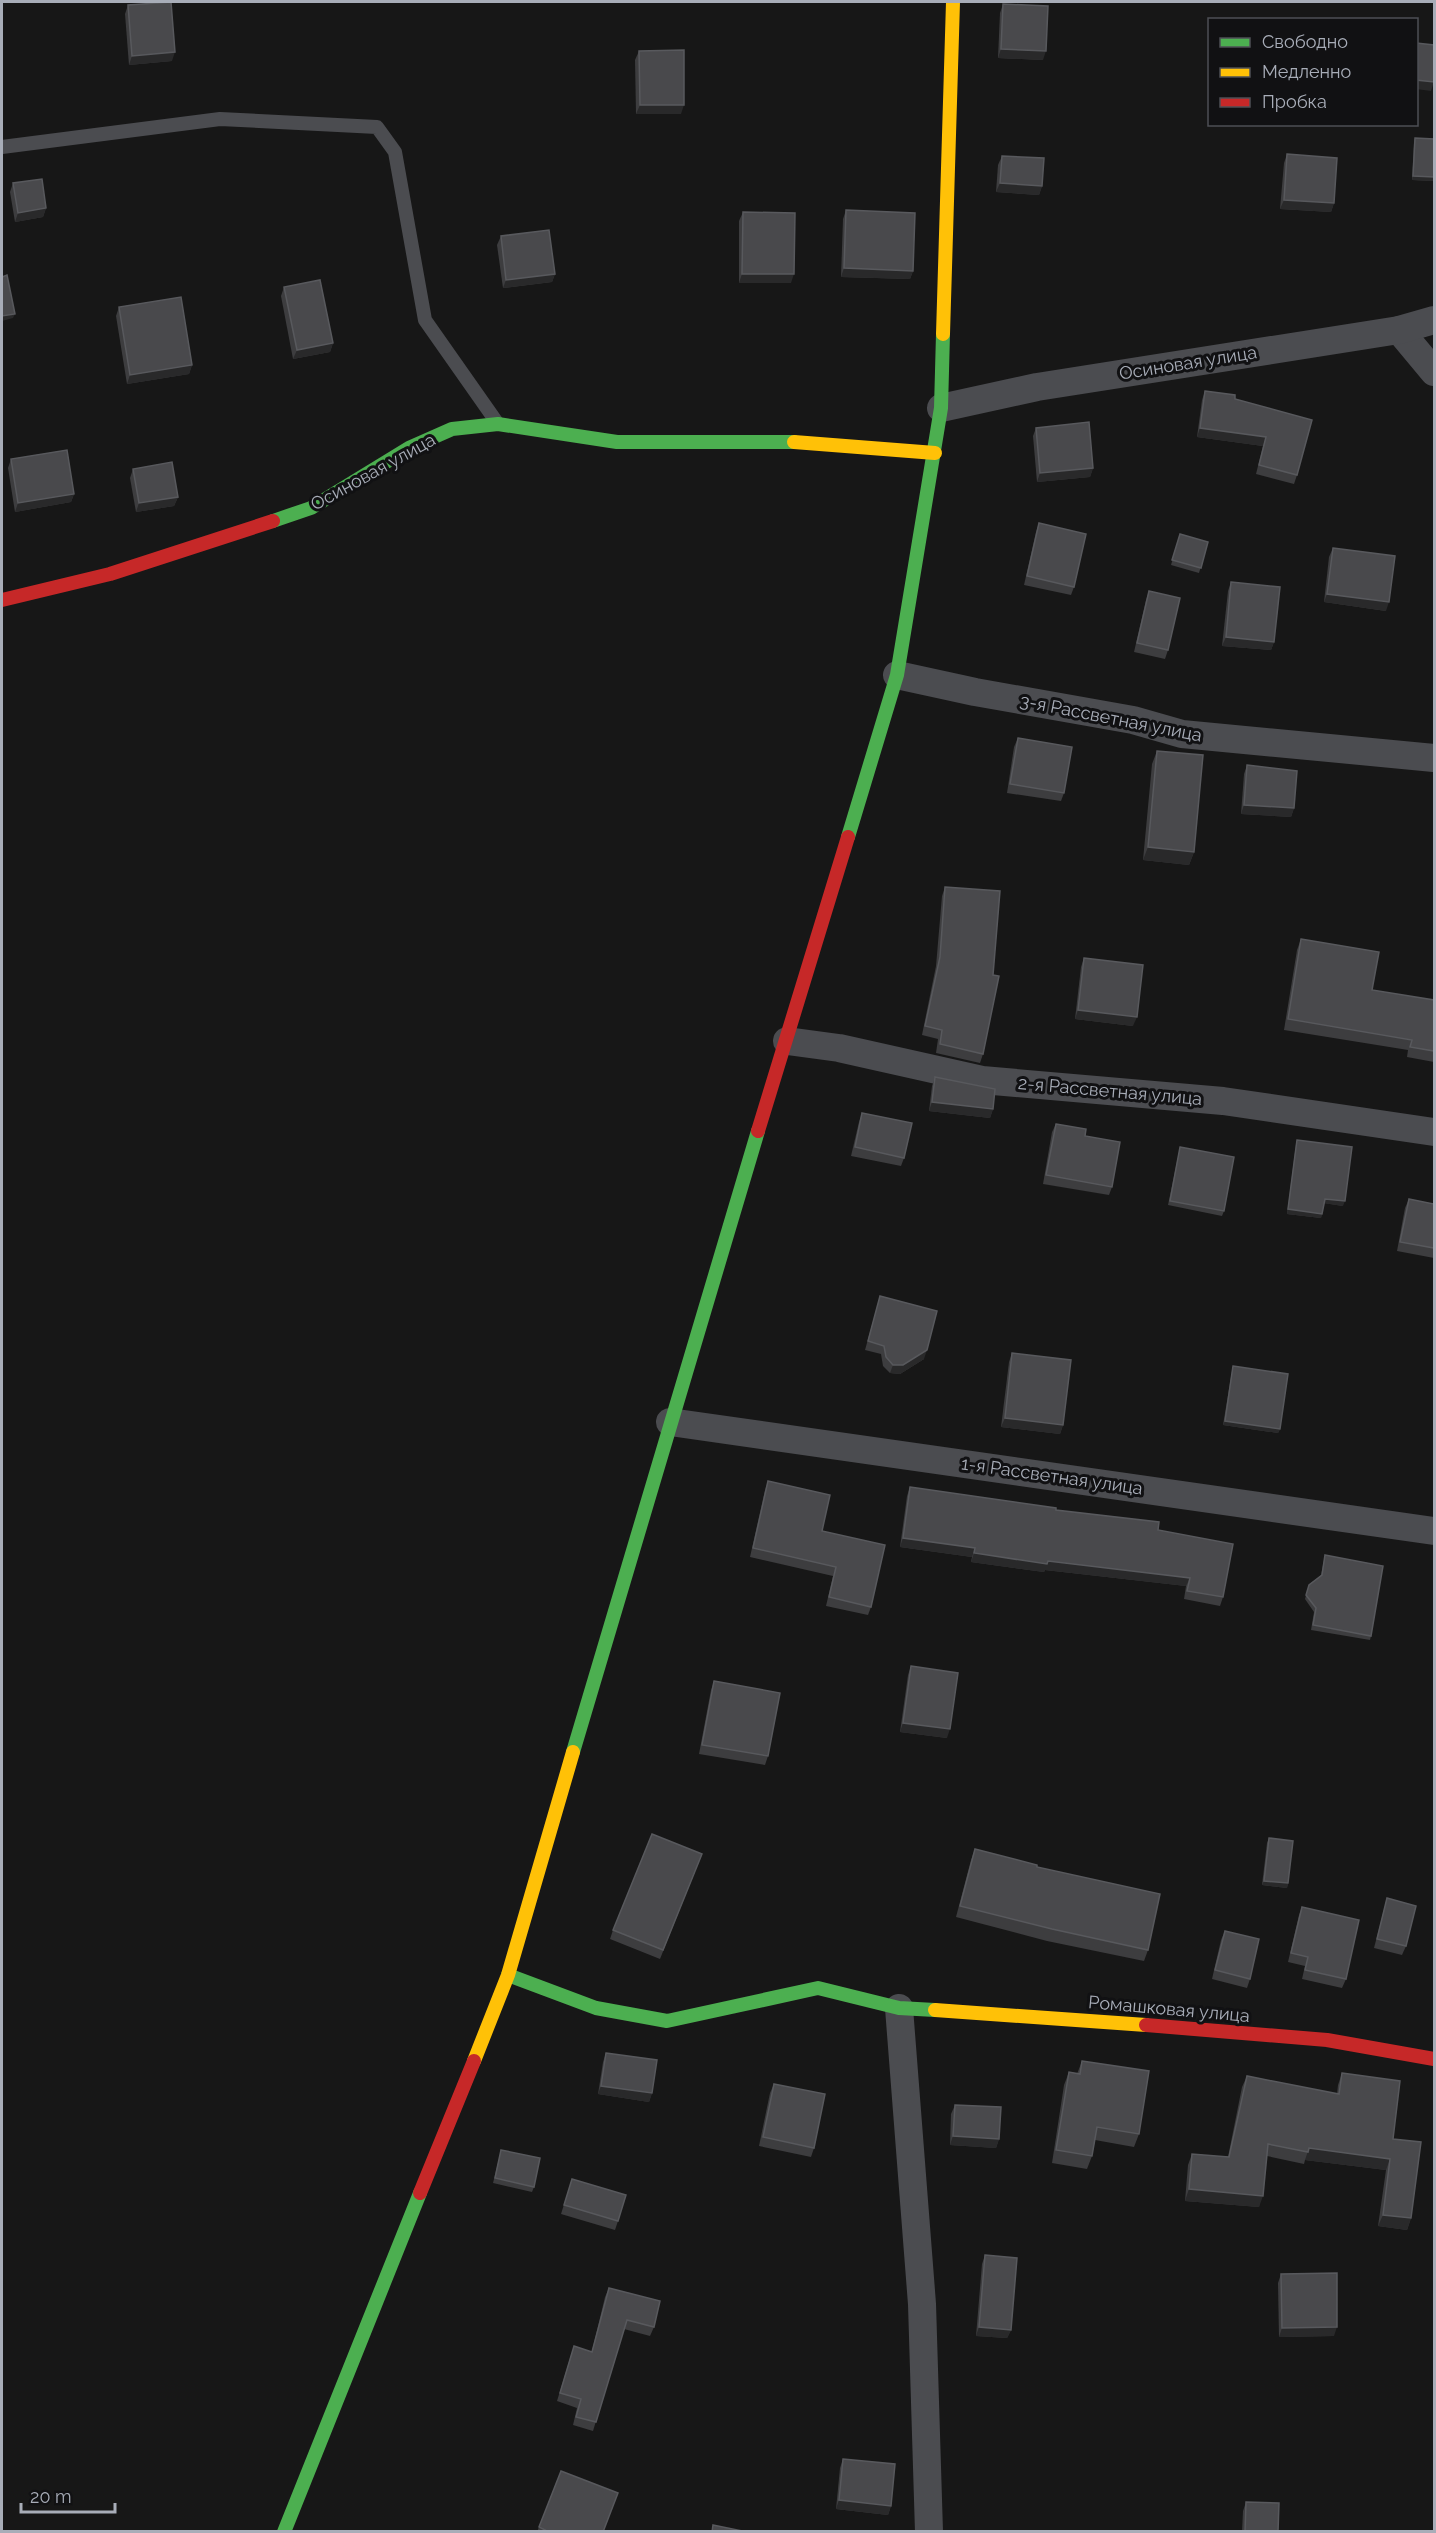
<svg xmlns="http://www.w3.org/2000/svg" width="1436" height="2533" font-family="Raleway,sans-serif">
	<rect width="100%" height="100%" fill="#171717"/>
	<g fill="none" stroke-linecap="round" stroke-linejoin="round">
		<path stroke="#4b4c50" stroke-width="14" d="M 2,147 L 220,119 L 377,127 L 395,152 L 425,320 L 498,424"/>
		<g stroke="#4b4c50" stroke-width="28">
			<path d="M 1399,330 L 1434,372"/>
			<path d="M 941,408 L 1037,387 L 1399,330 L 1434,320"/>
			<path d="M 897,675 L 975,692 L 1133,720 L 1182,734 L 1434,758"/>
			<path d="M 787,1041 L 839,1048 L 982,1080 L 1223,1101 L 1434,1132"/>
			<path d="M 670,1422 L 1434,1531"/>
			<path d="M 899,2008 L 922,2304 L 929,2532"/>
		</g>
		<g stroke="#4caf50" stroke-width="14">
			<path d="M 273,521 L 311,508 L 409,448 L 452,429 L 498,424 L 617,442 L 794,442"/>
			<path d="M 848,837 L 897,675 L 941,408 L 943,334"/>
			<path d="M 573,1752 L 758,1131"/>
			<path d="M 508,1975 L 596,2008 L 667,2021 L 818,1988 L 899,2008 L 935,2010"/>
			<path d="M 284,2532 L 420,2193"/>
		</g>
		<g stroke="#ffc107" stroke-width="14">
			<path d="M 943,334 L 953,2"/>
			<path d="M 794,442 L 935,453"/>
			<path d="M 935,2010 L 1146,2025"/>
			<path d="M 474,2061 L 508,1975 L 573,1752"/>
		</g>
		<g stroke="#c62828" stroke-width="14">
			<path d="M 2,600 L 110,574 L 273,521"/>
			<path d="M 758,1131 L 848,837"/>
			<path d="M 1146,2025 L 1327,2040 L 1434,2059"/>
			<path d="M 420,2193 L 474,2061"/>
		</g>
	</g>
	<g fill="#3d3d3f">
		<path d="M 1003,4 L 1043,60 L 998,58 L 1000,13 Z"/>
		<path d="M 128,5 L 172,61 L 129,65 L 125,14 Z"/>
		<path d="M 639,51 L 681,114 L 636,114 L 635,60 Z"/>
		<path d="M 1415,138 L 1434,139 L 1434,181 L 1412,180 L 1414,142 Z"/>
		<path d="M 1287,154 L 1334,203 L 1331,212 L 1280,209 L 1284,163 Z"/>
		<path d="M 1002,156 L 1042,186 L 1039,195 L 996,192 L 998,165 Z"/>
		<path d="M 13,183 L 46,208 L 43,217 L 15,222 L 10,192 Z"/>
		<path d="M 846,210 L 913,271 L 910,279 L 841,277 L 843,219 Z"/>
		<path d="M 743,212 L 791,283 L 739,283 L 739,221 Z"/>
		<path d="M 501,236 L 555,274 L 552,282 L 503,288 L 497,245 Z"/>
		<path d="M 284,287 L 333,343 L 330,352 L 293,359 L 281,296 Z"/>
		<path d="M 119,307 L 192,365 L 189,374 L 127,384 L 116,316 Z"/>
		<path d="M 1205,391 L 1235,399 L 1297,475 L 1294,484 L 1256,474 L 1263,446 L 1197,437 L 1202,400 Z"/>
		<path d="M 1036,428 L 1093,468 L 1090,477 L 1037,482 L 1033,436 Z"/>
		<path d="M 11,459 L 74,494 L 71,502 L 15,512 L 8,468 Z"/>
		<path d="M 133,469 L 178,497 L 174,506 L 136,512 L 130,478 Z"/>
		<path d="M 1039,523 L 1074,587 L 1071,595 L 1024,585 L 1036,532 Z"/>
		<path d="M 1180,534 L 1208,542 L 1199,573 L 1171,565 Z"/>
		<path d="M 1333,548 L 1386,611 L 1324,602 L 1329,557 Z"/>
		<path d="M 1231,582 L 1274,642 L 1271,650 L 1222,646 L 1228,591 Z"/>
		<path d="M 1149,591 L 1168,650 L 1165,659 L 1134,652 L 1146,600 Z"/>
		<path d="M 1018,738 L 1064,793 L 1061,801 L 1007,793 L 1014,747 Z"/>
		<path d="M 1157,751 L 1194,852 L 1189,865 L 1143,860 L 1152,764 Z"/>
		<path d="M 1247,765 L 1294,808 L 1291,817 L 1241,814 L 1244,774 Z"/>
		<path d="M 945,887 L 983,1054 L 980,1063 L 936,1053 L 938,1039 L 922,1035 L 936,966 L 942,896 Z"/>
		<path d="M 1301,939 L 1372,990 L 1434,1000 L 1434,1062 L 1407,1057 L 1408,1050 L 1284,1030 L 1297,950 Z"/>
		<path d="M 1084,958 L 1133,1026 L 1075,1019 L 1081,967 Z"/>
		<path d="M 935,1077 L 993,1109 L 990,1118 L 929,1111 L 932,1086 Z"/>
		<path d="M 862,1113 L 904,1158 L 901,1166 L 851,1156 L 859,1122 Z"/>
		<path d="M 1056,1124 L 1085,1136 L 1112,1187 L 1109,1195 L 1043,1184 L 1052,1132 Z"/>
		<path d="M 1297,1140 L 1343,1206 L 1324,1203 L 1321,1218 L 1287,1214 L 1296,1144 Z"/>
		<path d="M 1180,1147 L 1224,1211 L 1222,1216 L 1168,1205 Z"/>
		<path d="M 1409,1199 L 1434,1204 L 1434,1258 L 1397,1251 L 1405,1208 Z"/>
		<path d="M 880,1296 L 924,1359 L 900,1374 L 890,1373 L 883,1366 L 881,1354 L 865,1350 Z"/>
		<path d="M 1012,1353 L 1063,1425 L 1060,1434 L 1001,1427 L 1009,1362 Z"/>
		<path d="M 1233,1366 L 1280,1429 L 1278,1433 L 1223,1425 L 1232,1371 Z"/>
		<path d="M 768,1481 L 822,1531 L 871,1607 L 868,1615 L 826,1606 L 833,1576 L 750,1557 L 765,1490 Z"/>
		<path d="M 910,1487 L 1056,1510 L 1158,1530 L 1223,1597 L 1220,1606 L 1184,1599 L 1186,1586 L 1045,1570 L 1044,1572 L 971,1562 L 972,1557 L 900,1547 L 907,1496 Z"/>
		<path d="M 1325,1555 L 1371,1636 L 1370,1640 L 1311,1630 L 1314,1612 L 1305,1599 L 1309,1585 L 1321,1575 Z"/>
		<path d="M 911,1666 L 947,1738 L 900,1732 L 908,1675 Z"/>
		<path d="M 714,1681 L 768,1756 L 765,1765 L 699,1754 L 711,1690 Z"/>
		<path d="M 1269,1838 L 1288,1883 L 1287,1888 L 1262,1885 L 1267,1843 Z"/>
		<path d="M 975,1849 L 1037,1867 L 1148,1950 L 1144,1961 L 1047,1941 L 956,1917 L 971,1860 Z"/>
		<path d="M 702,1854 L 660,1959 L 610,1939 L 613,1930 Z"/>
		<path d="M 1387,1898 L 1406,1946 L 1402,1955 L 1374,1948 Z"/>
		<path d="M 1302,1907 L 1346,1979 L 1342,1988 L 1302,1979 L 1305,1966 L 1288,1962 L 1299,1915 Z"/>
		<path d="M 1225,1931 L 1250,1979 L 1247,1988 L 1212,1979 L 1221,1940 Z"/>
		<path d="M 606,2053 L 652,2093 L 649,2102 L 598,2094 L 603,2062 Z"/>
		<path d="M 1082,2061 L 1139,2134 L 1134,2147 L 1095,2140 L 1092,2156 L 1087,2169 L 1052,2163 L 1064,2085 L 1069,2072 L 1077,2074 Z"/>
		<path d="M 1342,2073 L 1393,2139 L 1411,2218 L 1407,2230 L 1378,2226 L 1386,2170 L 1305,2160 L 1304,2164 L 1267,2156 L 1259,2207 L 1185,2201 L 1188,2165 L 1192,2154 L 1228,2157 L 1242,2087 L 1247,2076 L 1337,2094 L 1338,2085 Z"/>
		<path d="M 774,2084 L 814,2148 L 811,2157 L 759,2146 L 770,2093 Z"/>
		<path d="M 955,2105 L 999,2139 L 996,2148 L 950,2145 L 951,2114 Z"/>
		<path d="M 501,2150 L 534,2187 L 532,2192 L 493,2183 Z"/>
		<path d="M 572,2179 L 618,2221 L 615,2230 L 561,2214 Z"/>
		<path d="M 985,2255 L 1011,2330 L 1007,2338 L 976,2336 L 982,2264 Z"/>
		<path d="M 1281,2274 L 1334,2336 L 1279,2337 L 1278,2283 Z"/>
		<path d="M 609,2288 L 654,2327 L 650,2336 L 624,2329 L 593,2431 L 573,2425 L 577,2408 L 557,2401 L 571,2355 L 592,2351 L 605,2297 Z"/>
		<path d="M 843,2459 L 891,2506 L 888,2515 L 836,2509 L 840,2468 Z"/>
		<path d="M 561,2471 L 603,2532 L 537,2532 Z"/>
		<path d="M 1246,2502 L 1278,2532 L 1242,2532 L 1243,2511 Z"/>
	</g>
	<g fill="#29292a">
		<path d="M 1001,49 L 1046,51 L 1043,60 L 998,58 Z"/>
		<path d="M 175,52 L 172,61 L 129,65 L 132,56 Z"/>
		<path d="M 1416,80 L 1434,82 L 1431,91 L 1416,89 Z"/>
		<path d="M 640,105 L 684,105 L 681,114 L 636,114 Z"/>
		<path d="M 1413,176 L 1434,177 L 1434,181 L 1412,180 Z"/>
		<path d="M 1000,183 L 1042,186 L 1039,195 L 996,192 Z"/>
		<path d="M 1284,200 L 1334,203 L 1331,212 L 1280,209 Z"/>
		<path d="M 46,208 L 43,217 L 15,222 L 18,213 Z"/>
		<path d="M 844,268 L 913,271 L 910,279 L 841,277 Z"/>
		<path d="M 555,274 L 552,282 L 503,288 L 506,280 Z"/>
		<path d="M 742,274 L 794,274 L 791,283 L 739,283 Z"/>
		<path d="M 15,314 L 13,318 L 2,321 L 2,316 Z"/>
		<path d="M 333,343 L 330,352 L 293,359 L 297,350 Z"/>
		<path d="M 192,365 L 189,374 L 127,384 L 130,375 Z"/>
		<path d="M 1200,428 L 1266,437 L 1263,446 L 1197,437 Z"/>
		<path d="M 1093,468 L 1090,477 L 1037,482 L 1040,473 Z"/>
		<path d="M 74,494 L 71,502 L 15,512 L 18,503 Z"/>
		<path d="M 178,497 L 174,506 L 136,512 L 139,503 Z"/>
		<path d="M 1327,594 L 1389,602 L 1386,611 L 1324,602 Z"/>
		<path d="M 1226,637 L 1274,642 L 1271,650 L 1222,646 Z"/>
		<path d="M 1244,805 L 1294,808 L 1291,817 L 1241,814 Z"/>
		<path d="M 1148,847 L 1194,852 L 1189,865 L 1143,860 Z"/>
		<path d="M 1078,1010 L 1137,1017 L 1133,1026 L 1075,1019 Z"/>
		<path d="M 932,1102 L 993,1109 L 990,1118 L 929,1111 Z"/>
		<path d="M 1325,1199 L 1345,1201 L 1343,1206 L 1323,1203 Z"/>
		<path d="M 1288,1209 L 1322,1214 L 1321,1218 L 1287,1214 Z"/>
		<path d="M 927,1350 L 924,1359 L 900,1374 L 890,1373 L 893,1365 Z"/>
		<path d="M 1005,1418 L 1063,1425 L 1060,1434 L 1001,1427 Z"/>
		<path d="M 1225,1421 L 1280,1429 L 1278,1433 L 1223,1425 Z"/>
		<path d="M 903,1538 L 975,1548 L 972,1557 L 900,1547 Z"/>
		<path d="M 974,1553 L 1048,1561 L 1190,1578 L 1186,1586 L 1045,1570 L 1044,1572 L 971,1562 Z"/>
		<path d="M 903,1723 L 950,1729 L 947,1738 L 900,1732 Z"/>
		<path d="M 1264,1881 L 1288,1883 L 1287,1888 L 1262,1885 Z"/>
		<path d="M 601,2086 L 652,2093 L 649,2102 L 598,2094 Z"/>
		<path d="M 953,2136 L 999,2139 L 996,2148 L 950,2145 Z"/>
		<path d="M 1309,2148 L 1390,2159 L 1386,2170 L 1305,2160 Z"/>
		<path d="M 1189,2189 L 1263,2196 L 1259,2207 L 1185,2201 Z"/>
		<path d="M 1383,2215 L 1411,2218 L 1407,2230 L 1378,2226 Z"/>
		<path d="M 979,2327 L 1011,2330 L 1007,2338 L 976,2336 Z"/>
		<path d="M 1337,2327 L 1334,2336 L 1279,2337 L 1282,2328 Z"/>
		<path d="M 839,2500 L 891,2506 L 888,2515 L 836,2509 Z"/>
	</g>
	<g fill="#49494c" stroke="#58595d" stroke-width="1.5">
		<path d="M 171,2 L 175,52 L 132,56 L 128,5 Z"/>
		<path d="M 1003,4 L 1048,6 L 1046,51 L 1001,49 Z"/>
		<path d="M 1416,43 L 1434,45 L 1434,82 L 1416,80 Z"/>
		<path d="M 684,50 L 684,105 L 640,105 L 639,51 Z"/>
		<path d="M 1415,138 L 1434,139 L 1434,177 L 1413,176 Z"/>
		<path d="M 1287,154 L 1337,158 L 1334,203 L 1284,200 Z"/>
		<path d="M 1002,156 L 1044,158 L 1042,186 L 1000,183 Z"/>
		<path d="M 42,179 L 46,208 L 18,213 L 13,183 Z"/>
		<path d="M 846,210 L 915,213 L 913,271 L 844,268 Z"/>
		<path d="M 743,212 L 795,213 L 794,274 L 742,274 Z"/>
		<path d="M 549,230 L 555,274 L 506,280 L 501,236 Z"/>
		<path d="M 7,275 L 15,314 L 2,316 L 2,277 Z"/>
		<path d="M 320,280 L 333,343 L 297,350 L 284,287 Z"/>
		<path d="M 181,297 L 192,365 L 130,375 L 119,307 Z"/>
		<path d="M 1205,391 L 1235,395 L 1235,399 L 1312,420 L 1297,475 L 1259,465 L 1266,437 L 1200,428 Z"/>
		<path d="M 1089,422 L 1093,468 L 1040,473 L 1036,428 Z"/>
		<path d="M 67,450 L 74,494 L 18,503 L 11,459 Z"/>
		<path d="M 172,462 L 178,497 L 139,503 L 133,469 Z"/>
		<path d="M 1039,523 L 1086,534 L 1074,587 L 1027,576 Z"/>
		<path d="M 1180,534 L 1208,542 L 1201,568 L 1172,560 Z"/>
		<path d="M 1333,548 L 1395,556 L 1389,602 L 1327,594 Z"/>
		<path d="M 1231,582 L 1280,587 L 1274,642 L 1226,637 Z"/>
		<path d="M 1149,591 L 1180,598 L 1168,650 L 1137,643 Z"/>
		<path d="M 1018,738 L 1072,747 L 1064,793 L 1010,784 Z"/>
		<path d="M 1157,751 L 1203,755 L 1194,852 L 1148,847 Z"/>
		<path d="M 1247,765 L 1297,771 L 1294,808 L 1244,805 Z"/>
		<path d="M 945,887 L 1000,891 L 993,975 L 999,976 L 983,1054 L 940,1044 L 942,1030 L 925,1026 L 940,957 Z"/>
		<path d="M 1301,939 L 1379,952 L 1372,990 L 1434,1000 L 1434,1051 L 1410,1047 L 1412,1040 L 1288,1019 Z"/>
		<path d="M 1084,958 L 1143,965 L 1137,1017 L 1078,1010 Z"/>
		<path d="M 935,1077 L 995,1089 L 993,1109 L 932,1102 Z"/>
		<path d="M 862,1113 L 912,1123 L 904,1158 L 855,1147 Z"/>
		<path d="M 1056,1124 L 1086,1129 L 1085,1136 L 1120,1142 L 1112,1187 L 1046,1175 Z"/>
		<path d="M 1297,1140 L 1352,1147 L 1345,1201 L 1325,1199 L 1322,1214 L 1288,1209 Z"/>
		<path d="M 1180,1147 L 1234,1157 L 1224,1211 L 1170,1201 Z"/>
		<path d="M 1409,1199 L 1434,1204 L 1434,1248 L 1400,1242 Z"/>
		<path d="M 880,1296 L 937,1311 L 927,1350 L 903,1365 L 893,1365 L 886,1357 L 884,1346 L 868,1341 Z"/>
		<path d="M 1012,1353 L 1071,1360 L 1063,1425 L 1005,1418 Z"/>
		<path d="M 1233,1366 L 1288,1374 L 1280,1429 L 1225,1421 Z"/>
		<path d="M 768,1481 L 830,1495 L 822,1531 L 885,1545 L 871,1607 L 829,1597 L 836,1567 L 753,1548 Z"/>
		<path d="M 910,1487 L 1056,1508 L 1056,1510 L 1159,1522 L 1158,1530 L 1233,1544 L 1223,1597 L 1187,1591 L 1190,1578 L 1048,1561 L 1047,1564 L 974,1553 L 975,1548 L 903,1538 Z"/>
		<path d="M 1325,1555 L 1383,1566 L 1371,1636 L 1313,1625 L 1316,1608 L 1306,1595 L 1309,1585 L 1322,1575 Z"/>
		<path d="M 911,1666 L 958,1673 L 950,1729 L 903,1723 Z"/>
		<path d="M 714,1681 L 780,1693 L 768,1756 L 702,1745 Z"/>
		<path d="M 652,1834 L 702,1854 L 663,1950 L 613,1930 Z"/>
		<path d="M 1269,1838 L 1293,1841 L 1288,1883 L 1264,1881 Z"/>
		<path d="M 975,1849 L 1037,1865 L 1037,1867 L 1160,1894 L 1148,1950 L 1052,1929 L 960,1906 Z"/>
		<path d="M 1387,1898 L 1416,1906 L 1406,1946 L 1377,1939 Z"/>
		<path d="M 1302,1907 L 1359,1920 L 1346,1979 L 1305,1970 L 1308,1957 L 1291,1953 Z"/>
		<path d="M 1225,1931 L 1259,1939 L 1250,1979 L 1215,1970 Z"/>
		<path d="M 606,2053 L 657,2060 L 652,2093 L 601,2086 Z"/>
		<path d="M 1082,2061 L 1149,2071 L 1139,2134 L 1097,2127 L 1092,2156 L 1056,2150 L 1069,2072 L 1080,2074 Z"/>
		<path d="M 1342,2073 L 1400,2081 L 1393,2139 L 1421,2142 L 1411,2218 L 1383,2215 L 1390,2159 L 1309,2148 L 1308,2152 L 1268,2144 L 1263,2196 L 1189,2189 L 1192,2154 L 1229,2157 L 1247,2076 L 1339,2094 Z"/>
		<path d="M 774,2084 L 825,2094 L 814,2148 L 763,2137 Z"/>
		<path d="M 955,2105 L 1001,2107 L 999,2139 L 953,2136 Z"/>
		<path d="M 501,2150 L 540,2158 L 534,2187 L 495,2178 Z"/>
		<path d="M 572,2179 L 626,2195 L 618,2221 L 564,2205 Z"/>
		<path d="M 985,2255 L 1017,2258 L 1011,2330 L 979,2327 Z"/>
		<path d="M 1337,2273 L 1337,2327 L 1282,2328 L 1281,2274 Z"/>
		<path d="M 609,2288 L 660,2301 L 654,2327 L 627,2320 L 596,2422 L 576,2417 L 581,2399 L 560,2393 L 574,2346 L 592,2352 Z"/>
		<path d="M 843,2459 L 895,2464 L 891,2506 L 839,2500 Z"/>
		<path d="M 561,2471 L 618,2493 L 603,2532 L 549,2532 L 539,2527 Z"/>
		<path d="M 1246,2502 L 1279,2503 L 1278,2532 L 1245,2532 Z"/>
		<path d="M 713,2525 L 747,2532 L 712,2532 Z"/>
	</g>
	<g text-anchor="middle" stroke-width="6" stroke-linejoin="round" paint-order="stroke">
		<g font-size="18" fill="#a8adb8" stroke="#111113">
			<text transform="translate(1188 363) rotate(-9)" y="6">Осиновая улица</text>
			<text transform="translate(373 472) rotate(-29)" y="6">Осиновая улица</text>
			<text transform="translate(1111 718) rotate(11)" y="6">3-я Рассветная улица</text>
			<text transform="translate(1110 1091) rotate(5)" y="6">2-я Рассветная улица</text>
			<text transform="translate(1052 1476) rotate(8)" y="6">1-я Рассветная улица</text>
			<text transform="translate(1169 2009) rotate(5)" y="6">Ромашковая улица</text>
		</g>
	</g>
	<rect width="1436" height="2533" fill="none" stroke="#a8adb8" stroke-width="6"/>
	<rect x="1208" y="18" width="210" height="108" fill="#111113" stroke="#4d4f55" stroke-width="1.5"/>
	<rect x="1220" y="38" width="30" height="9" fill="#4caf50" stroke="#4d4f55" stroke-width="1.5"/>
	<text x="1262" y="48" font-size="18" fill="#a8adb8">Свободно</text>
	<rect x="1220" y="68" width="30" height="9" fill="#ffc107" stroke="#4d4f55" stroke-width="1.5"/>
	<text x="1262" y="78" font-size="18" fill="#a8adb8">Медленно</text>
	<rect x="1220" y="98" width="30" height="9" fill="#c62828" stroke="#4d4f55" stroke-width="1.5"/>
	<text x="1262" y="108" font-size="18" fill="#a8adb8">Пробка</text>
	<path d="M21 2503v9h94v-9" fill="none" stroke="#a8adb8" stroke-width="3"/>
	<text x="30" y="2503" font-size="18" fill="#a8adb8" stroke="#111113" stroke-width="4.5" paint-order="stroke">20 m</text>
</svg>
